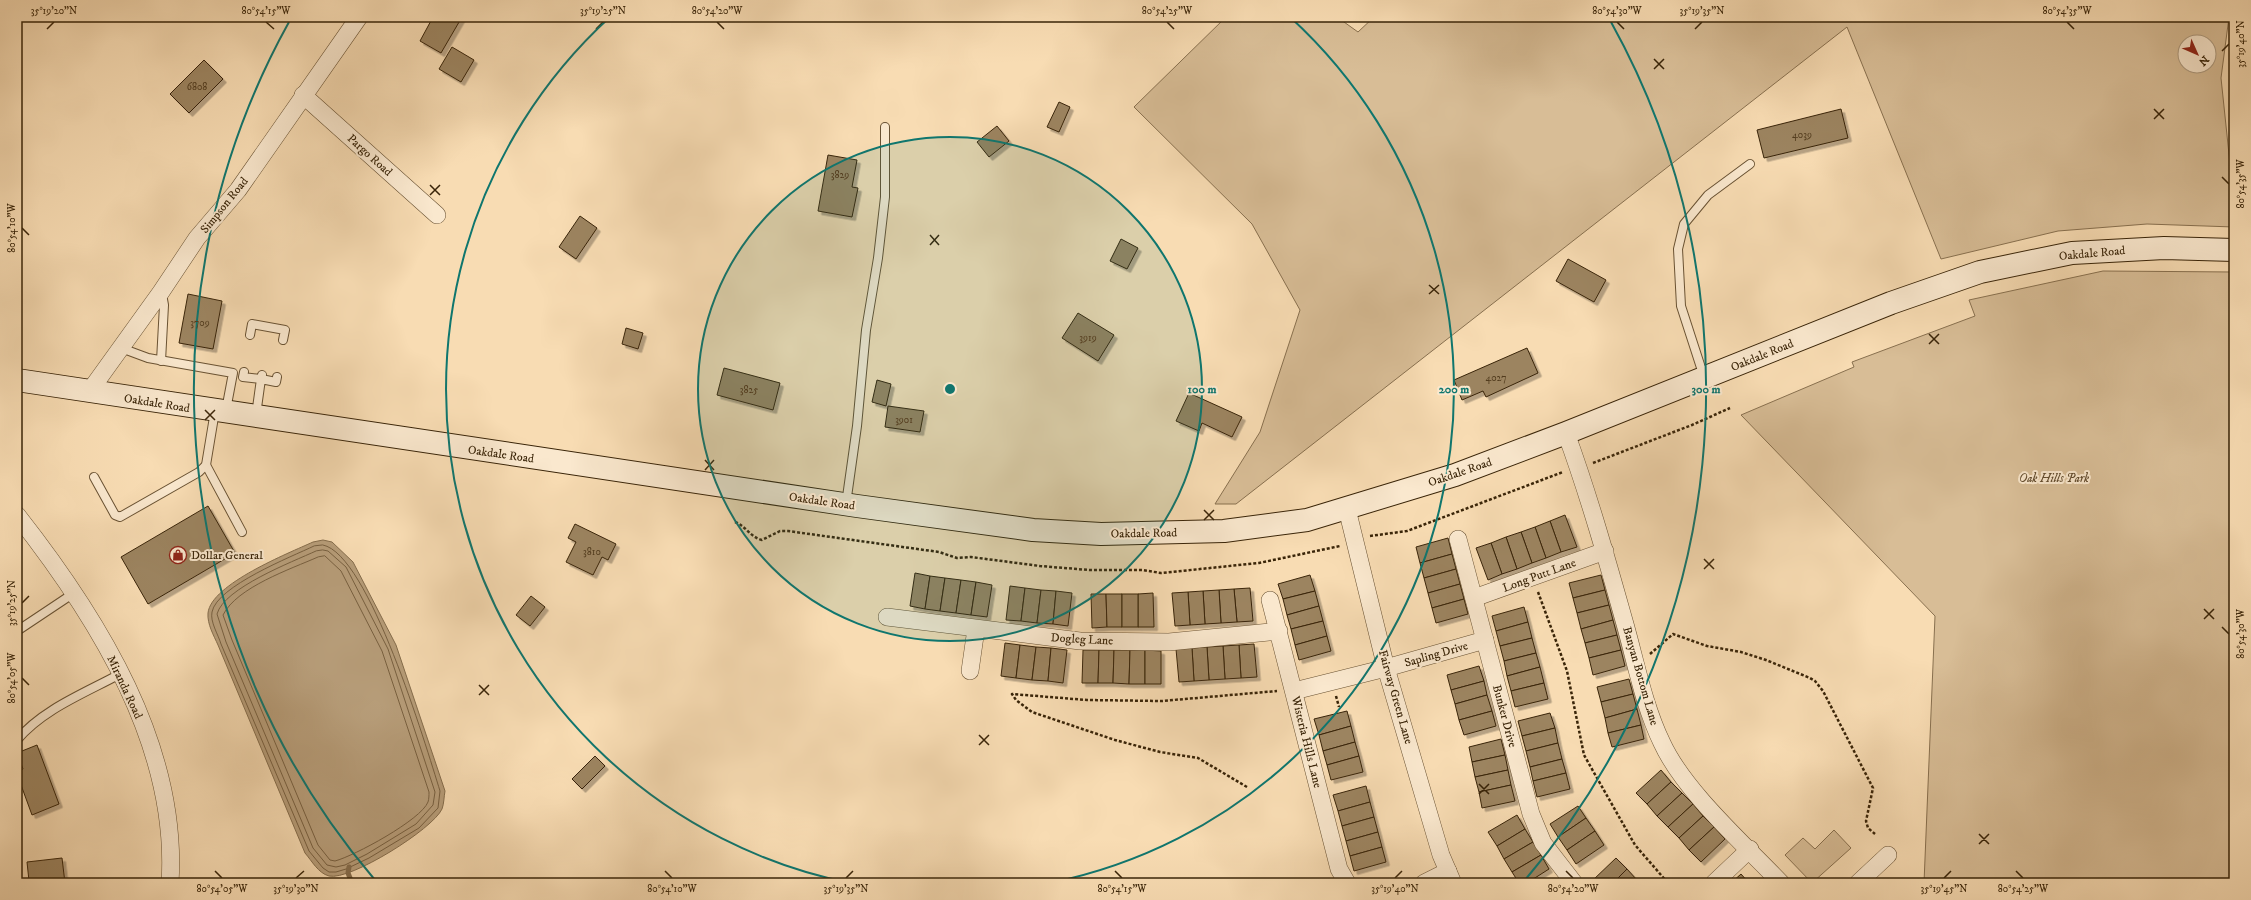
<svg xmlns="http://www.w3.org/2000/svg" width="2251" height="900" font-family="'IM FELL DW Pica',serif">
	<defs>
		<filter id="shadow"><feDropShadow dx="3.5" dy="3.5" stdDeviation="0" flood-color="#0004"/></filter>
	</defs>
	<rect width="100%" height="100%" fill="#f8dcb3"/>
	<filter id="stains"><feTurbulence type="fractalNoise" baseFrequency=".005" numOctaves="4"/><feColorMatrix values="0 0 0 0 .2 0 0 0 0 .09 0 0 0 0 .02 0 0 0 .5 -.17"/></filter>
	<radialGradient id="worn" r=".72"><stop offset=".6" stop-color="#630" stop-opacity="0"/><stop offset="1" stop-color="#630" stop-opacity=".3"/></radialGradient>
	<g fill="#d8bd96" stroke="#88704f" fill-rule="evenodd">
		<path d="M 1226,17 L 1337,17 L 1358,32 L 1374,17 L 2229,17 L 2221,78 L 2234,202 L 2234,227 L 2147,224 L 2058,231 L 1941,259 L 1847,27 L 1236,504 L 1215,504 L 1260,432 L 1300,310 L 1252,224 L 1134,107 ZM 2185,42 L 2209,42 L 2209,66 L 2185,66 Z"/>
		<path d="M 2103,271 L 2234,272 L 2234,883 L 1924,883 L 1935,616 L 1741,415 L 1854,367 L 1852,362 L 1975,316 L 1969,300 Z"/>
		<path d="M 1834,830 L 1851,848 L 1812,883 L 1785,855 L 1803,838 L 1815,849 Z"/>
	</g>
	<path fill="#b79d79" stroke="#856d4c" d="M 323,540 L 332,542 L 353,562 L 396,645 L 445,791 C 444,796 444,804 442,809 C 433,829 350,881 329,876 C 318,873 312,861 305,853 L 218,645 C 214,636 207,624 208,613 C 211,584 289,553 313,542 Z"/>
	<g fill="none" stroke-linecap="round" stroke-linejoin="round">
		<g stroke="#786040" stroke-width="1">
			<path d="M 323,545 C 369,554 426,746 440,791 L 438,808 L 419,828 L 369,858 L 346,869 L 336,872 L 329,872 L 323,868 L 309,851 L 221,644 C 218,634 210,622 212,612 C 217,586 291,557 314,546 Z"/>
			<path d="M 323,550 L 328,551 L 346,567 L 388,649 L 435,792 L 433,805 L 416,824 L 367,854 L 345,865 L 336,867 L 327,865 L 313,848 L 226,642 L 217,614 C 224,588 292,562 316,551 Z"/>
			<path d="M 325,556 L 341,571 L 382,651 L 429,792 C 429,795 429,799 428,802 C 421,820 354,856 335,861 L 330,860 L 318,845 L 232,640 L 223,615 C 237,587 291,569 318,557 Z"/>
		</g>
		<path stroke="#856d4c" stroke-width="5" d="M 349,867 L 348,873 L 352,883"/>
	</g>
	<g fill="#9c8461" stroke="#392408" filter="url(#shadow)">
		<path d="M 433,17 L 462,17 L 441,53 L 420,41 Z"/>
		<path d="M 452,47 L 474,60 L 461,82 L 439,69 Z"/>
		<path d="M 204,60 L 223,79 L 189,113 L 170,94 Z"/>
		<path d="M 1059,102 L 1070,107 L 1059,132 L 1047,127 Z"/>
		<path d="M 1841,109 L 1848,138 L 1764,158 L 1757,130 Z"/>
		<path d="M 997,126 L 1009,141 L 989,157 L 977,142 Z"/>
		<path d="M 828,155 L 857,160 L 852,187 L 858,188 L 852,217 L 818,211 Z"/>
		<path d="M 580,216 L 597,228 L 576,259 L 559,247 Z"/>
		<path d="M 1121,239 L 1138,248 L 1127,269 L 1110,261 Z"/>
		<path d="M 1568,259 L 1606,280 L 1594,302 L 1556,281 Z"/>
		<path d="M 188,294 L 222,301 L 213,349 L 179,343 Z"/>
		<path d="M 1078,313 L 1114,335 L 1098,361 L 1062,338 Z"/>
		<path d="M 626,328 L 643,333 L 638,349 L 622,344 Z"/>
		<path d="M 1527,348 L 1538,373 L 1486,397 L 1483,391 L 1462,400 L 1454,380 Z"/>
		<path d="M 724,368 L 780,383 L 773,410 L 717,395 Z"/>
		<path d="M 877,380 L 891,384 L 886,406 L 872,402 Z"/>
		<path d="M 1189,393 L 1242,417 L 1232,437 L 1202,423 L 1199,431 L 1176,421 Z"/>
		<path d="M 888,406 L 924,411 L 920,432 L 885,427 Z"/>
		<path d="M 208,506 L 235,553 L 148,604 L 121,557 Z"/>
		<path d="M 1565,515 L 1577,547 L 1561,552 L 1550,521 Z"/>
		<path d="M 1550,521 L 1561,552 L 1546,558 L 1535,527 Z"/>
		<path d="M 575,524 L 616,544 L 608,560 L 602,557 L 593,575 L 566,562 L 576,542 L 568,538 Z"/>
		<path d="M 1535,527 L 1546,558 L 1532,563 L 1521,532 Z"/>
		<path d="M 1521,532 L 1532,563 L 1517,569 L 1506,537 Z"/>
		<path d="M 1506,537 L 1517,569 L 1502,574 L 1491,543 Z"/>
		<path d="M 1448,538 L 1452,554 L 1420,563 L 1416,547 Z"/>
		<path d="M 1491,543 L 1502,574 L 1488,580 L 1476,548 Z"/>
		<path d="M 1452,554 L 1456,569 L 1424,578 L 1420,563 Z"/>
		<path d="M 1456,569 L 1460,584 L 1428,593 L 1424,578 Z"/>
		<path d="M 915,573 L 930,576 L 925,609 L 910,606 Z"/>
		<path d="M 1310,575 L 1315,591 L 1283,599 L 1278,584 Z"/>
		<path d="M 1601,575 L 1605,590 L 1573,598 L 1569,583 Z"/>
		<path d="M 930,576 L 945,578 L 940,611 L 925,609 Z"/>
		<path d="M 945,578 L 961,580 L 956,613 L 940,611 Z"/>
		<path d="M 961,580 L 976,582 L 971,615 L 956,613 Z"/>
		<path d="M 976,582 L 992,585 L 987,617 L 971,615 Z"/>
		<path d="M 1460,584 L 1464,599 L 1432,608 L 1428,593 Z"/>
		<path d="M 1010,586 L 1025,588 L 1021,621 L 1006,620 Z"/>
		<path d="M 1025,588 L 1041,590 L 1037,623 L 1021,621 Z"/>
		<path d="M 1250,588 L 1253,621 L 1237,622 L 1234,589 Z"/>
		<path d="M 1234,589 L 1237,622 L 1221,623 L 1219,590 Z"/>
		<path d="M 1041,590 L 1056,591 L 1053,624 L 1037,623 Z"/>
		<path d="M 1219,590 L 1221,623 L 1205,624 L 1203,591 Z"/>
		<path d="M 1605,590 L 1609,605 L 1577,613 L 1573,598 Z"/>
		<path d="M 1056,591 L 1072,593 L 1068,626 L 1053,624 Z"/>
		<path d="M 1203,591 L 1205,624 L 1190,625 L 1188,592 Z"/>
		<path d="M 1315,591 L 1319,606 L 1287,615 L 1283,599 Z"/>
		<path d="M 1188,592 L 1190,625 L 1175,626 L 1172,593 Z"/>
		<path d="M 1153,593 L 1154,627 L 1138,627 L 1138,594 Z"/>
		<path d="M 1091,594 L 1106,594 L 1107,627 L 1092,628 Z"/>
		<path d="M 1106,594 L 1122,594 L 1122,627 L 1107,627 Z"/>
		<rect x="1122" y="594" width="16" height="33"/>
		<path d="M 531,596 L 545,607 L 530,626 L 516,615 Z"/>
		<path d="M 1464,599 L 1468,614 L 1436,623 L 1432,608 Z"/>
		<path d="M 1609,605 L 1613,620 L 1581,629 L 1577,613 Z"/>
		<path d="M 1319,606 L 1323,621 L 1291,629 L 1287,615 Z"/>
		<path d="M 1524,607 L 1528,622 L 1496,631 L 1492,616 Z"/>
		<path d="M 1613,620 L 1617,635 L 1585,643 L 1581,629 Z"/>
		<path d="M 1323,621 L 1327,636 L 1295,645 L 1291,629 Z"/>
		<path d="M 1528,622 L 1532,638 L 1500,646 L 1496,631 Z"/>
		<path d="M 1617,635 L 1621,650 L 1589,658 L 1585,643 Z"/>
		<path d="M 1327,636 L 1331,651 L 1299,660 L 1295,645 Z"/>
		<path d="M 1532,638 L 1536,653 L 1504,661 L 1500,646 Z"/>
		<path d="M 1005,643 L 1020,645 L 1016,678 L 1001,676 Z"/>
		<path d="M 1254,644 L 1257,677 L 1241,678 L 1239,645 Z"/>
		<path d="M 1020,645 L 1036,647 L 1032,680 L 1016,678 Z"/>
		<path d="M 1239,645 L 1241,678 L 1225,679 L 1223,646 Z"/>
		<path d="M 1223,646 L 1225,679 L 1209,680 L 1207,647 Z"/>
		<path d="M 1036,647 L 1051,648 L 1048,681 L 1032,680 Z"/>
		<path d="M 1207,647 L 1209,680 L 1194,681 L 1192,648 Z"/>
		<path d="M 1051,648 L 1067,650 L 1063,683 L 1048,681 Z"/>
		<path d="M 1192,648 L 1194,681 L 1179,682 L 1176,649 Z"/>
		<path d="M 1083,650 L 1099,650 L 1098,683 L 1082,683 Z"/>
		<path d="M 1099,650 L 1114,650 L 1113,683 L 1098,683 Z"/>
		<path d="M 1114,650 L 1130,650 L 1129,684 L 1113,683 Z"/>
		<path d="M 1130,650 L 1145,650 L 1145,684 L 1129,684 Z"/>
		<path d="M 1145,650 L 1161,651 L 1161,684 L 1145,684 Z"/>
		<path d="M 1621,650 L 1625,666 L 1593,675 L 1589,658 Z"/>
		<path d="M 1536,653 L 1540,667 L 1507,676 L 1504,661 Z"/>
		<path d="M 1479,666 L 1484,681 L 1451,690 L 1447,675 Z"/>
		<path d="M 1540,667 L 1544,683 L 1511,691 L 1507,676 Z"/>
		<path d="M 1629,679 L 1633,694 L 1601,702 L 1597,687 Z"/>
		<path d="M 1484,681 L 1487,695 L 1455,704 L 1451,690 Z"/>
		<path d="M 1544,683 L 1548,699 L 1515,707 L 1511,691 Z"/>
		<path d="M 1633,694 L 1637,709 L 1605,718 L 1601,702 Z"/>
		<path d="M 1487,695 L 1492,711 L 1459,720 L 1455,704 Z"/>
		<path d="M 1637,709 L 1641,725 L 1608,733 L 1605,718 Z"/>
		<path d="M 1347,711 L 1351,726 L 1319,735 L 1314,719 Z"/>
		<path d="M 1492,711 L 1496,726 L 1464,735 L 1459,720 Z"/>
		<path d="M 1550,713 L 1555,728 L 1522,736 L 1518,721 Z"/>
		<path d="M 1641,725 L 1644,739 L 1612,747 L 1608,733 Z"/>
		<path d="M 1351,726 L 1355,742 L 1323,751 L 1319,735 Z"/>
		<path d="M 1555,728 L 1558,743 L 1526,751 L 1522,736 Z"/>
		<path d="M 1501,739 L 1505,755 L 1472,762 L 1469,747 Z"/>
		<path d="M 1355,742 L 1359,756 L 1327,765 L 1323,751 Z"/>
		<path d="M 1558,743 L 1562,759 L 1530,767 L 1526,751 Z"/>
		<path d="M 37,745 L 59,804 L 32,815 L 17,774 L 17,772 L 23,769 L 17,753 Z"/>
		<path d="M 1505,755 L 1508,770 L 1475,777 L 1472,762 Z"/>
		<path d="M 595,756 L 605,766 L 582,789 L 572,779 Z"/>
		<path d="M 1359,756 L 1363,772 L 1331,780 L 1327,765 Z"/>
		<path d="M 1562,759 L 1566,773 L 1533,781 L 1530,767 Z"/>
		<path d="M 1508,770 L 1511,785 L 1479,792 L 1475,777 Z"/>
		<path d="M 1661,770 L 1671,782 L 1647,804 L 1636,793 Z"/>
		<path d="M 1566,773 L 1570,789 L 1537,797 L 1533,781 Z"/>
		<path d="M 1671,782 L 1682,793 L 1657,816 L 1647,804 Z"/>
		<path d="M 1511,785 L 1515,801 L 1482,808 L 1479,792 Z"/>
		<path d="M 1366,786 L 1370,802 L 1338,811 L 1333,795 Z"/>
		<path d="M 1682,793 L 1693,804 L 1668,827 L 1657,816 Z"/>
		<path d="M 1370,802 L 1374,817 L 1342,826 L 1338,811 Z"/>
		<path d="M 1693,804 L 1703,816 L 1679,838 L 1668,827 Z"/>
		<path d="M 1578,806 L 1586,818 L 1558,837 L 1550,824 Z"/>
		<path d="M 1517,815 L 1525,829 L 1497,846 L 1488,832 Z"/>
		<path d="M 1703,816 L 1714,827 L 1689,850 L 1679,838 Z"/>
		<path d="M 1374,817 L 1378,832 L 1346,841 L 1342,826 Z"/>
		<path d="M 1586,818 L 1595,831 L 1567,850 L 1558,837 Z"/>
		<path d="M 1714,827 L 1725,839 L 1701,862 L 1689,850 Z"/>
		<path d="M 1525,829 L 1533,842 L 1504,859 L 1497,846 Z"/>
		<path d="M 1595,831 L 1604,845 L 1576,864 L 1567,850 Z"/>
		<path d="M 1378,832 L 1382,847 L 1350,856 L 1346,841 Z"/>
		<path d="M 1533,842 L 1541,855 L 1512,872 L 1504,859 Z"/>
		<path d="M 1382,847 L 1386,862 L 1354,871 L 1350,856 Z"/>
		<path d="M 1541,855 L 1549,869 L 1527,883 L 1519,883 L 1512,872 Z"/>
		<path d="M 62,858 L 65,883 L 29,881 L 27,862 Z"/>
		<path d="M 1616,858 L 1627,869 L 1613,883 L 1594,883 L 1592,881 Z"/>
		<path d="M 1627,869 L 1637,880 L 1635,883 L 1613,883 Z"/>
		<path d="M 1741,874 L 1749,883 L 1731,883 Z"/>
	</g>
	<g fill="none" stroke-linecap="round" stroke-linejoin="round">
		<g stroke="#695233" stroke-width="10">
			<g id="service">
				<path d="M 250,335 L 252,324 L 285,330 L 283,340"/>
				<path d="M 121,348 L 148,358 L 233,373 L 226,410"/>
				<path d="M 161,361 L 164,305 L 162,294"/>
				<path d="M 244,372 L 243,377 L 261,379 L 262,375"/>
				<path d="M 1704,377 L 1681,306 L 1678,249 L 1684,224 L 1708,195 L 1750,164"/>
				<path d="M 256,415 L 261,379 L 276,382 L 277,377"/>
				<path d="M 206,465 L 242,532"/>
				<path d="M 94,477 L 115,515 L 120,517 L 199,472 L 206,465 L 215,411"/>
				<path d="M 846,504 L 857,426 L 866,330 L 878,258 L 885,197 L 885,127"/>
				<path d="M 17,631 L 74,593"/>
				<path d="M 17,740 C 43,709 85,693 120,674"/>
			</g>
		</g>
		<g stroke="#695233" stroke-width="18">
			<g id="minor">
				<path d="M 303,95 L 437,215"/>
				<path d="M 89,392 L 161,292 L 197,238 L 238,190 L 359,17"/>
				<path d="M 1566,433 C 1589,496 1607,560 1625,624 C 1636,663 1644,706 1662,743 C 1684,791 1744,844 1781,883"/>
				<path d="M 1347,509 L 1386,668 L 1441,855 L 1453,883"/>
				<path d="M 17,515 C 98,618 179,747 170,883"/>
				<path d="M 1458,539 L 1531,814 L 1543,843 L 1574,883"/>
				<path d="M 1474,598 L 1605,551"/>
				<path d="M 1270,600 L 1339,869 L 1347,883"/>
				<path d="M 887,617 L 1080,641 L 1169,642 L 1279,631"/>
				<path d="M 970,671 L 976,629"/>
				<path d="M 1294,691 L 1386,668 L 1485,640"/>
				<path d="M 1424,883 L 1448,871"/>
				<path d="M 1714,883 L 1750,849"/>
				<path d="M 1858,883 L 1888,855"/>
			</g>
		</g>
		<g stroke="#392408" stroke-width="24">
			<path id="secondary" d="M 17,380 L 857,506 L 1033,530 L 1101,534 L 1224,531 L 1307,520 L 1455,475 L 1566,433 L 1891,303 L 1980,272 L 2072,253 L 2164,248 L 2234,250"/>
		</g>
		<g stroke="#392408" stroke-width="2.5" stroke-dasharray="3 2" stroke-linecap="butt">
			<path d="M 1593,463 L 1692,425 L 1730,408"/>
			<path d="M 735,522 C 746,526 750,537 762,540 L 780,531 L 788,531 L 939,552 L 957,558 L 971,557 L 1040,566 L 1089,570 L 1142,570 L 1161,573 L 1259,563 L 1340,546"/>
			<path d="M 1370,536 L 1407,531 L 1563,472"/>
			<path d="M 1538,592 L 1567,671 L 1584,755 L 1635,845 L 1668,883"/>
			<path d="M 1650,654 L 1673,634 L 1707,646 L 1741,652 L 1766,660 L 1810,678 L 1815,681 L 1823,691 L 1873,788 L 1866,821 L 1868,828 L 1875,834"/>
			<path d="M 1336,696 L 1339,707"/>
			<path d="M 1247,787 L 1198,758 L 1160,752 L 1115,740 L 1032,712 L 1016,700 L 1012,694 L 1087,700 L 1162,701 L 1277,691"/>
		</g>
		<use href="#service" stroke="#fae8ce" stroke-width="8"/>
		<use href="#minor" stroke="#fae8ce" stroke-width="17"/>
		<use href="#secondary" stroke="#fae8ce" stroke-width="22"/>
	</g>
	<path fill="none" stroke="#392408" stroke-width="1.5" d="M 266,22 L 274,29M 717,22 L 724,29M 1167,22 L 1174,29M 1617,22 L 1624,29M 2067,22 L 2074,29M 47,29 L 54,22M 596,29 L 603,22M 1695,29 L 1702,22M 2222,51 L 2229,44M 1654,59 L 1664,69M 1654,69 L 1664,59M 2154,109 L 2164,119M 2154,119 L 2164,109M 2222,177 L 2229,184M 430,185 L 440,195M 430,195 L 440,185M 22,228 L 29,235M 930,235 L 939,245M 930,245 L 939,235M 1429,285 L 1439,294M 1429,294 L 1439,285M 1929,334 L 1939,344M 1929,344 L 1939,334M 205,410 L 215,420M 205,420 L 215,410M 705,460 L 714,470M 705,470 L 714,460M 1204,510 L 1214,520M 1204,520 L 1214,510M 1704,559 L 1714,569M 1704,569 L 1714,559M 22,603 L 29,596M 2204,609 L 2214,619M 2204,619 L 2214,609M 2222,627 L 2229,634M 22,678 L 29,685M 479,685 L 489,695M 479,695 L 489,685M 979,735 L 989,745M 979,745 L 989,735M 1479,784 L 1489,794M 1479,794 L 1489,784M 1979,834 L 1989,844M 1979,844 L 1989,834M 215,871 L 222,878M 665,871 L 672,878M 1115,871 L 1122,878M 1566,871 L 1573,878M 2016,871 L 2023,878M 296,878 L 304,871M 846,878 L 853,871M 1395,878 L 1402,871M 1944,878 L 1951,871"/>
	<circle cx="950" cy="389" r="252" fill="#0f766e" fill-opacity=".12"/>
	<g fill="none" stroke="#0f766e" stroke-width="2">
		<circle cx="950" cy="389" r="252"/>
		<path d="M850 883A504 504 0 0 1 610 17M1290 17A504 504 0 0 1 1050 883"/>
		<path d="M375 880A756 756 0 0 1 289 22M1611 22A756 756 0 0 1 1525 880"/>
	</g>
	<defs>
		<g id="shop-ring" transform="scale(0.9)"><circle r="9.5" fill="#fae8ce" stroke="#8f2418" stroke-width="1.5"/><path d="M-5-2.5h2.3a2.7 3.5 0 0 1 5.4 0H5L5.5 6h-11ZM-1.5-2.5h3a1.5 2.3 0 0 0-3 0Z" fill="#8f2418"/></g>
	</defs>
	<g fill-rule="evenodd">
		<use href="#shop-ring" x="178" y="555"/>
	</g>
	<g text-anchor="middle" stroke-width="4" stroke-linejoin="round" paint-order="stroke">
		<g font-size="10" fill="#523c1e">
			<text x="197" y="90">6808</text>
			<text x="1802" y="138">4039</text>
			<text x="840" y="178">3829</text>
			<text x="200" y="326">3709</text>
			<text x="1088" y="341">3919</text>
			<text x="1496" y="381">4027</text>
			<text x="749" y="393">3825</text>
			<text x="904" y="423">3901</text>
			<text x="592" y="555">3810</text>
		</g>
		<g font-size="12" fill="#392408" stroke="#fae8ce">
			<text transform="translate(370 155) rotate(42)" y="4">Pargo Road</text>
			<text transform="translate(224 205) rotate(-51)" y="4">Simpson Road</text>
			<text transform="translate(2092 253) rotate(-5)" y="4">Oakdale Road</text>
			<text transform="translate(1762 355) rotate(-22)" y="4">Oakdale Road</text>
			<text transform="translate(157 403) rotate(9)" y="4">Oakdale Road</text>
			<text transform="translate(501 454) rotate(8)" y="4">Oakdale Road</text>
			<text transform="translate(1460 472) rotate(-19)" y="4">Oakdale Road</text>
			<text transform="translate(822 501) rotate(8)" y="4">Oakdale Road</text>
			<text transform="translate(1144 533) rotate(-1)" y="4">Oakdale Road</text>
			<text transform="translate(1539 575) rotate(-20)" y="4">Long Putt Lane</text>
			<text transform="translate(1082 639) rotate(3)" y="4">Dogleg Lane</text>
			<text transform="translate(1436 654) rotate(-16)" y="4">Sapling Drive</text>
			<text transform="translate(1641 676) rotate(74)" y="4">Banyan Bottom Lane</text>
			<text transform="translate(125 687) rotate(65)" y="4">Miranda Road</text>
			<text transform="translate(1396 697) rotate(74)" y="4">Fairway Green Lane</text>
			<text transform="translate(1505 716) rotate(75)" y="4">Bunker Drive</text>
			<text transform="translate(1307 742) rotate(76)" y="4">Wisteria Hills Lane</text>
		</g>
		<g font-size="12" font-style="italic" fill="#614a2c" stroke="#fae8ce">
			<text x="2054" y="482">Oak Hills Park</text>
		</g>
		<g font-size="12" fill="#392408" stroke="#fae8ce" text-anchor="start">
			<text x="191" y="559">Dollar General</text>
		</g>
	</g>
	<circle cx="950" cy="389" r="6" fill="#0f766e" stroke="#fae8ce" stroke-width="2"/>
	<g font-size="12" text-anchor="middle" font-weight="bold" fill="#0f766e" stroke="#fae8ce" stroke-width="4" stroke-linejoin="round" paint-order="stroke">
		<text x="1202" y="393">100 m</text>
		<text x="1454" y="393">200 m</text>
		<text x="1706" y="393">300 m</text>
	</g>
	<rect width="2251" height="900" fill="none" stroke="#f8dcb3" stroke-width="44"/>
	<g transform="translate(2197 54) rotate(135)"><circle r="19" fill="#fae8ce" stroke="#ad9a7f"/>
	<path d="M0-3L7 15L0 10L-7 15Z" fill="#8f2418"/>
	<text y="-6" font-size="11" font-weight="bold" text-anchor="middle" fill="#392408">N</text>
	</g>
	<rect x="22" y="22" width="2207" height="856" fill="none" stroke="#392408" stroke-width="1.5"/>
	<g font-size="10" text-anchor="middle" fill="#392408">
		<text x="54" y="14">35°19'20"N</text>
		<text x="266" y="14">80°54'15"W</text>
		<text x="603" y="14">35°19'25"N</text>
		<text x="717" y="14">80°54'20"W</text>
		<text x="1167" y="14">80°54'25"W</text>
		<text x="1617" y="14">80°54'30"W</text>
		<text x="1702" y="14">35°19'35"N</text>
		<text x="2067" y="14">80°54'35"W</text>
		<text transform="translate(2240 44) rotate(-90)" y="4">35°19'40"N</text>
		<text transform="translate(2240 184) rotate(-90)" y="4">80°54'35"W</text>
		<text transform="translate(11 228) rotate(-90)" y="4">80°54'10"W</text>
		<text transform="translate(11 603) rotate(-90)" y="4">35°19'25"N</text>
		<text transform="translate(2240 634) rotate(-90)" y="4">80°54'30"W</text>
		<text transform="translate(11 678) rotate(-90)" y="4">80°54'05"W</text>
		<text x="222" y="892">80°54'05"W</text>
		<text x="296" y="892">35°19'30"N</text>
		<text x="672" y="892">80°54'10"W</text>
		<text x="846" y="892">35°19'35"N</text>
		<text x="1122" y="892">80°54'15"W</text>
		<text x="1395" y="892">35°19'40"N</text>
		<text x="1573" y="892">80°54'20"W</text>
		<text x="1944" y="892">35°19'45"N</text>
		<text x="2023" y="892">80°54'25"W</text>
	</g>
	<rect width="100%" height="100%" filter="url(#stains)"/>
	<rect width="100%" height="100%" fill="url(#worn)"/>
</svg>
